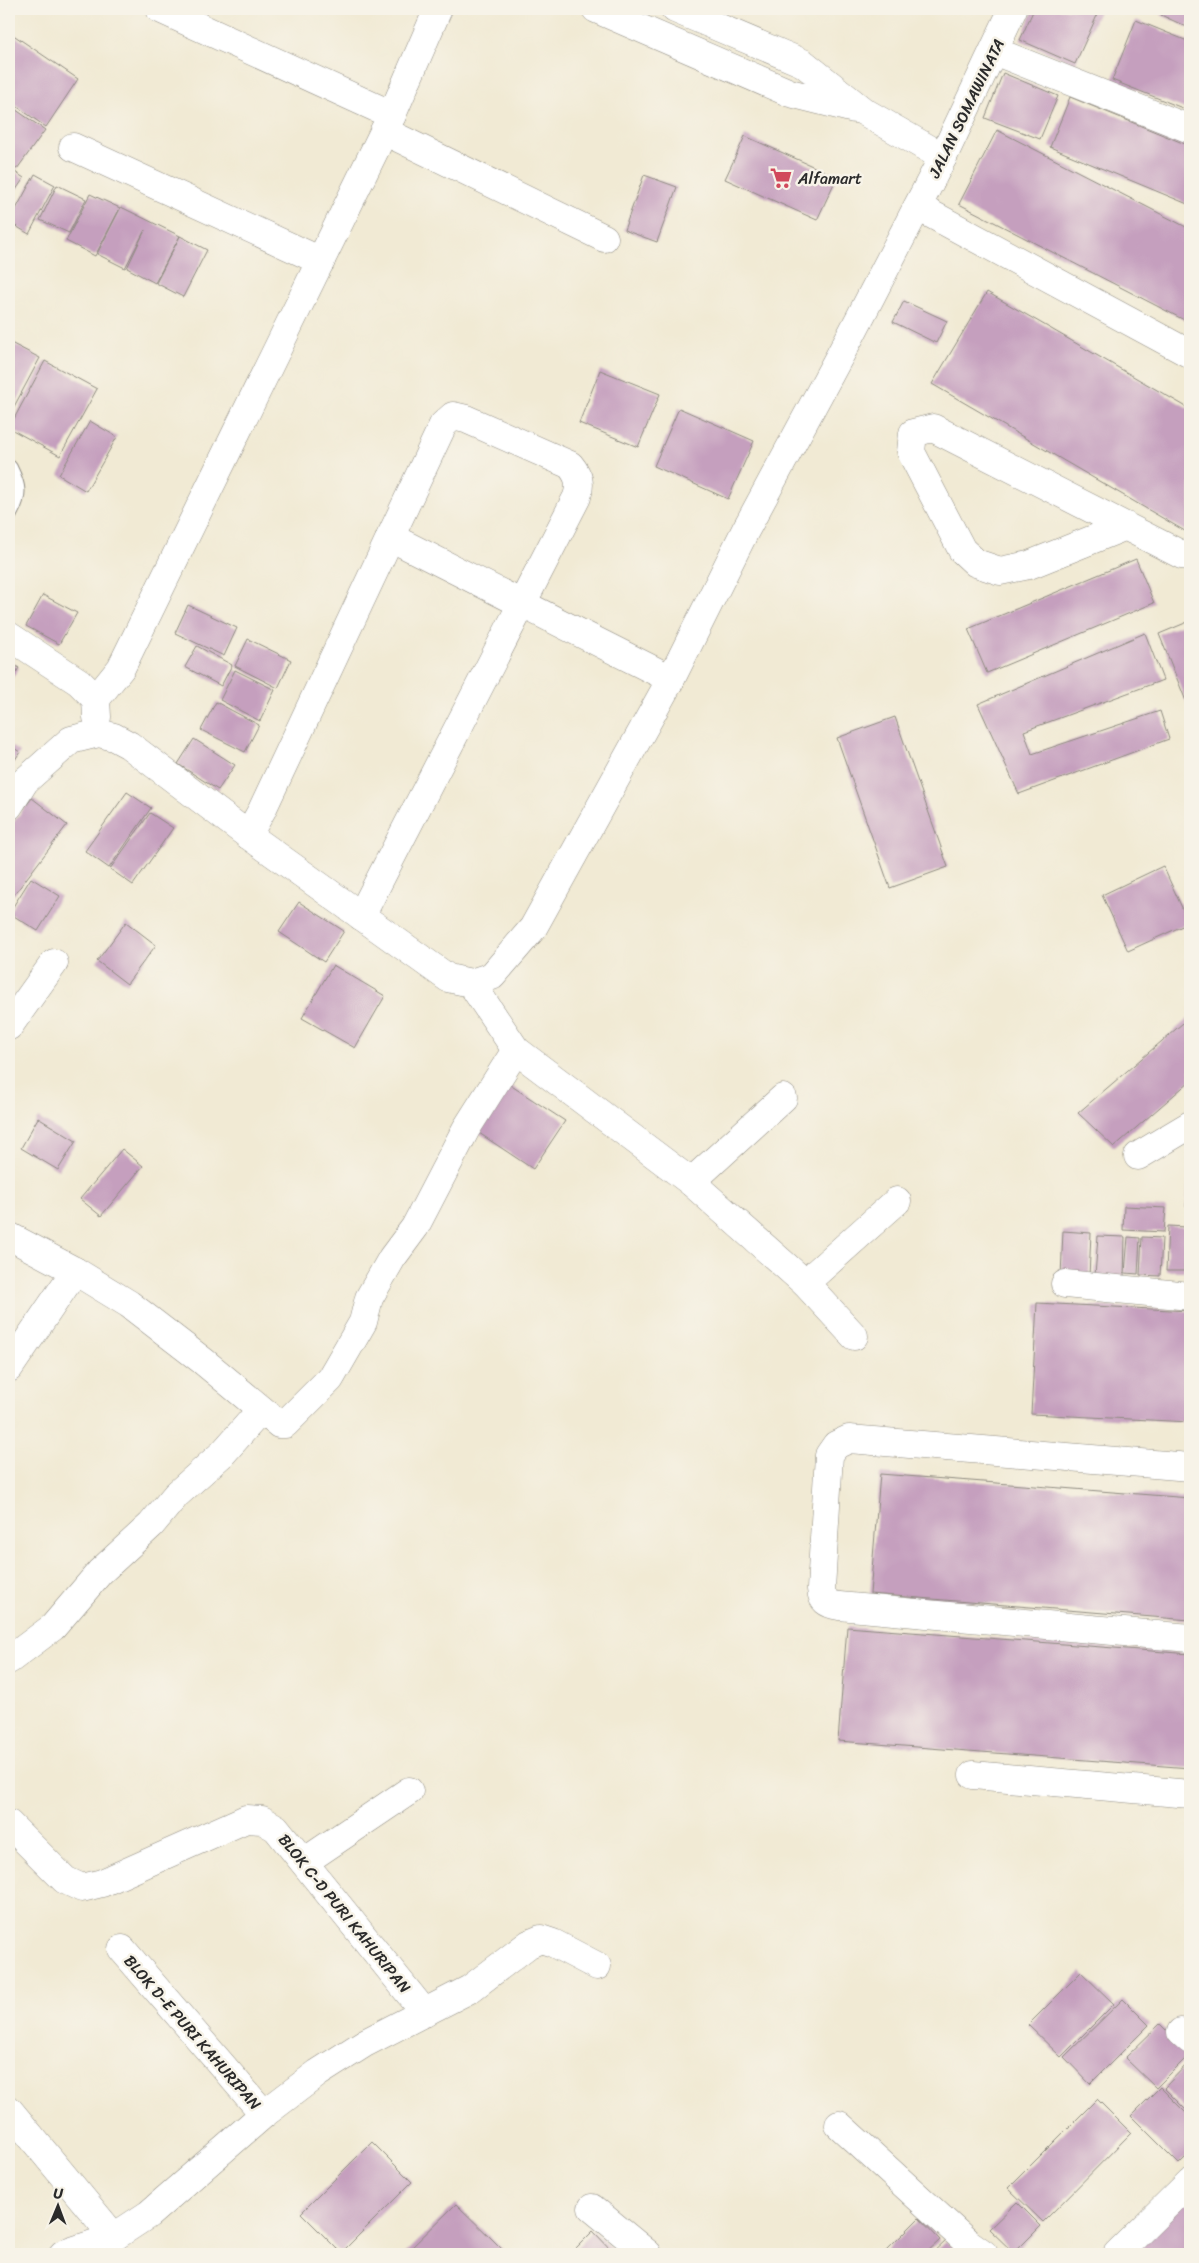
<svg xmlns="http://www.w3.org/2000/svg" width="1199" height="2263" font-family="Sriracha,sans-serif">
	<rect width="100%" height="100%" fill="#f7f3e8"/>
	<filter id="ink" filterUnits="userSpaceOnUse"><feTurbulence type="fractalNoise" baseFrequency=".02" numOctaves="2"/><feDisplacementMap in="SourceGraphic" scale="10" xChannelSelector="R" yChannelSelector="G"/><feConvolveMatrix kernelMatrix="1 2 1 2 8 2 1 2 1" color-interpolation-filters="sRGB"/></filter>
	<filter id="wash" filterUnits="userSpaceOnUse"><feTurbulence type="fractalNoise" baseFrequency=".0096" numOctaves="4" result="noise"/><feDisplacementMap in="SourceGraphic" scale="20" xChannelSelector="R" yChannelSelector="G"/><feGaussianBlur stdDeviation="1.12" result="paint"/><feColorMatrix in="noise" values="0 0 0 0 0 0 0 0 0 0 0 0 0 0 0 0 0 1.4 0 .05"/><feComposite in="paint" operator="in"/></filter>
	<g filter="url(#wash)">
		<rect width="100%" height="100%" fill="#f1ead4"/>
		<g id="blocks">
			<g fill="#c59fbe">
				<path d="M 1034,9 L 1100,9 L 1075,64 L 1020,40 Z"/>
				<path d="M 1164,9 L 1190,9 L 1190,20 L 1187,27 L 1161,15 Z"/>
				<path d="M 1136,20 L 1190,42 L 1190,111 L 1112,80 Z"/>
				<path d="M 9,32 L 78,79 L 46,127 L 9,101 Z"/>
				<path d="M 1003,73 L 1058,96 L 1040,139 L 985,118 Z"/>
				<path d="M 1070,97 L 1190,146 L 1190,205 L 1050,147 Z"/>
				<path d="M 9,105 L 45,130 L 17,169 L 9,164 Z"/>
				<path d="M 997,130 L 1190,229 L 1190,323 L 959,204 Z"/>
				<path d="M 745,136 L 837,177 L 817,220 L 725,179 Z"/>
				<path d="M 9,168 L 24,178 L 9,200 Z"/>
				<path d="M 35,174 L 55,185 L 29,234 L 9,222 Z"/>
				<path d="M 644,175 L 677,187 L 657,242 L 624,230 Z"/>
				<path d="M 57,185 L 86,199 L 69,233 L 40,220 Z"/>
				<path d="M 90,194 L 120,208 L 95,256 L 66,241 Z"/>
				<path d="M 121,207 L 180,236 L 155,283 L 127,268 L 145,230 L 125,268 L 97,254 Z"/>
				<path d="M 180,236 L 207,250 L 183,297 L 156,283 Z"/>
				<path d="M 987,292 L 1190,409 L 1190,534 L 932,384 Z"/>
				<path d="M 904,301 L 947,321 L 936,343 L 893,322 Z"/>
				<path d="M 9,342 L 40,358 L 9,416 Z"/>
				<path d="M 45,361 L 97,389 L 60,456 L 9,428 Z"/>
				<path d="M 600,370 L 660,394 L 638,447 L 579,423 Z"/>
				<path d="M 679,408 L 754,441 L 728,499 L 654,466 Z"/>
				<path d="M 90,421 L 117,437 L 86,491 L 59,475 Z"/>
				<path d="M 1136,559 L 1154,603 L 987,673 L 968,629 Z"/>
				<path d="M 43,595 L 77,613 L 59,644 L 26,626 Z"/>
				<path d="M 188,605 L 237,628 L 224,656 L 175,633 Z"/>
				<path d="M 1190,621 L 1190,711 L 1159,634 Z"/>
				<path d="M 1145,633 L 1163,680 L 1024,731 L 1032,754 L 1160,711 L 1169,739 L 1019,794 L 978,704 Z"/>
				<path d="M 248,639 L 291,660 L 278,688 L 235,666 Z"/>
				<path d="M 197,646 L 232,665 L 221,686 L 185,667 Z"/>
				<path d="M 9,661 L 19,668 L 9,683 Z"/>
				<path d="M 235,670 L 275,690 L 260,721 L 220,700 Z"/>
				<path d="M 216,702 L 259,725 L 245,752 L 201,730 Z"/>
				<path d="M 895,717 L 948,867 L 890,888 L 837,738 Z"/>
				<path d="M 194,739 L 235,765 L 218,790 L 178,764 Z"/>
				<path d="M 9,745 L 20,752 L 9,769 Z"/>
				<path d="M 127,792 L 151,808 L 109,868 L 85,851 Z"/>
				<path d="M 32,798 L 67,825 L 14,895 L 9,892 L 9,828 Z"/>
				<path d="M 150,813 L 173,828 L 133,885 L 110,869 Z"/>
				<path d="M 1163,866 L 1189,923 L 1128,951 L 1102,895 Z"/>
				<path d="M 31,878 L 60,896 L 38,931 L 9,913 Z"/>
				<path d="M 299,902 L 344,931 L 324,962 L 279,932 Z"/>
				<path d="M 126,922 L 156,945 L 127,984 L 97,961 Z"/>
				<path d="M 333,965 L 385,996 L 355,1048 L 302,1018 Z"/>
				<path d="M 1190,1017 L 1190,1081 L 1114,1147 L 1078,1113 Z"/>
				<path d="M 507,1083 L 565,1121 L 533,1169 L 476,1131 Z"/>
				<path d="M 38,1118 L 76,1141 L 58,1170 L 21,1148 Z"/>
				<path d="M 122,1149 L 143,1166 L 101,1216 L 80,1199 Z"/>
				<path d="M 1188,1182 L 1190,1183 L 1190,1207 L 1186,1207 Z"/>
				<path d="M 1124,1206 L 1166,1208 L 1164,1232 L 1123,1230 Z"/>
				<path d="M 1168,1226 L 1186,1227 L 1184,1271 L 1166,1271 Z"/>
				<path d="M 1063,1231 L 1091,1233 L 1089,1277 L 1061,1276 Z"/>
				<path d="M 1098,1236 L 1125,1237 L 1124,1277 L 1095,1276 Z"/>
				<path d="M 1128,1237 L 1140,1238 L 1138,1274 L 1125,1273 Z"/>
				<path d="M 1142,1237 L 1162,1238 L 1160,1276 L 1140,1275 Z"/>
				<path d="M 1037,1303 L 1190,1311 L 1190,1422 L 1031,1414 Z"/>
				<path d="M 880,1474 L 1190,1498 L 1190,1620 L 870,1594 Z"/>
				<path d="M 847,1627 L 1190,1654 L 1190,1768 L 838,1741 Z"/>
				<path d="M 1081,1972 L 1114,2004 L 1061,2057 L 1028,2025 Z"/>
				<path d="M 1123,1999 L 1149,2025 L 1090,2084 L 1064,2057 Z"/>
				<path d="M 1160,2024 L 1190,2054 L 1156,2088 L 1125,2058 Z"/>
				<path d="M 1190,2061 L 1190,2114 L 1164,2088 Z"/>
				<path d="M 1160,2087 L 1190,2117 L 1190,2153 L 1179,2164 L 1131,2116 Z"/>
				<path d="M 1097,2099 L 1131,2133 L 1043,2222 L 1008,2188 Z"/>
				<path d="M 372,2142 L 412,2182 L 341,2253 L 301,2213 Z"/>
				<path d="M 1190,2196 L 1190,2254 L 1132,2254 Z"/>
				<path d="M 1017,2202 L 1041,2226 L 1014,2253 L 989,2229 Z"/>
				<path d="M 456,2204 L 493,2240 L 507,2254 L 405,2254 Z"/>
				<path d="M 919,2218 L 940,2240 L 925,2254 L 883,2254 Z"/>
				<path d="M 593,2231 L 615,2254 L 570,2254 Z"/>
				<path d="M 946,2241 L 960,2254 L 932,2254 Z"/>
			</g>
		</g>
	</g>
	<g filter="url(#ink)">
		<use href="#blocks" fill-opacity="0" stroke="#8e8a80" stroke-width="1"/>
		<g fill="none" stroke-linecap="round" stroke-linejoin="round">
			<g stroke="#8e8a80" stroke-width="18">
				<path id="service" d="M 9,468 C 18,486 20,495 9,514"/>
			</g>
			<g stroke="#8e8a80" stroke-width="29">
				<g id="minor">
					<path d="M 160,9 L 392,115"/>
					<path d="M 596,9 L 790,93 L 854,109"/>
					<path d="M 675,9 L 803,63 L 863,111 L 943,157"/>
					<path d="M 994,51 L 1190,129"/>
					<path d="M 384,131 L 604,238"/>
					<path d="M 73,147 L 321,261"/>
					<path d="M 918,207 L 1190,354"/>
					<path d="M 1126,526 L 1029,565 L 1000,571 L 976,563 L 962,550 L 911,452 L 913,433 L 933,428 L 1182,555 L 1190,556"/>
					<path d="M 390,537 L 671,679"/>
					<path d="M 9,636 L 79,682 L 96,699 L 97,717"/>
					<path d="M 96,699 L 121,668 L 392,115 L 438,9"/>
					<path d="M 9,806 L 25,781 L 71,740 L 99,733 L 114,737 L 129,745 L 248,835 L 448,978 L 471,983 L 492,976 L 533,928 L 671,679 L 745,531 L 852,333 L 943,157 L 1013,9"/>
					<path d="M 248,835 L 262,810 L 443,425 L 453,416 L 466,419 L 570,465 C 579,476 581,483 577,497 L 361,916"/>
					<path d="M 471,983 L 516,1050 L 691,1182 L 805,1283 L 854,1336"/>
					<path d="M 9,1026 L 54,963"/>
					<path d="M 1138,1156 L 1190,1125"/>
					<path d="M 691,1182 L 783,1098"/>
					<path d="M 9,1236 L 75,1271 L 129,1304 L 203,1361 L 279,1424 L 285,1424 L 330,1379 L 363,1322 L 369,1298 L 392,1258 L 415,1227 L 466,1129 L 516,1050"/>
					<path d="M 805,1283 L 897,1201"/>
					<path d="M 1065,1284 L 1190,1296"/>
					<path d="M 9,1368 L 75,1271"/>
					<path d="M 1190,1467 L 849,1439 L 836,1445 L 829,1455 L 821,1589 C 822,1601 827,1604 839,1606 L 1190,1638"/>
					<path d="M 9,1660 L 53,1627 L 100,1572 L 151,1525 L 176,1495 L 223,1453 L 261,1410"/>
					<path d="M 973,1775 L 1190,1794"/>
					<path d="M 9,1824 L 65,1880 L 82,1888 L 102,1883 L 246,1819 L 262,1820 L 276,1828 L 425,2013"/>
					<path d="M 304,1862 L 409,1791"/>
					<path d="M 122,1949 L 264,2114"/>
					<path d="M 1181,2032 L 1190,2040"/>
					<path d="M 9,2110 L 114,2237"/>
					<path d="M 839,2125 L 967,2242 L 984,2254"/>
					<path d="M 592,2208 L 648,2254"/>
					<path d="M 63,2254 L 114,2237 L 149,2214 L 264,2114 L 318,2073 L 365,2043 L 470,1989 L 529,1944 L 541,1939 L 553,1943 L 597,1966"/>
					<path d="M 1117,2254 L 1190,2182"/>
				</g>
			</g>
			<use href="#service" stroke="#fff" stroke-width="16"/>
			<use href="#minor" stroke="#fff" stroke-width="28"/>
		</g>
	</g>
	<defs>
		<g id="supermarket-bare" transform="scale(1.725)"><path d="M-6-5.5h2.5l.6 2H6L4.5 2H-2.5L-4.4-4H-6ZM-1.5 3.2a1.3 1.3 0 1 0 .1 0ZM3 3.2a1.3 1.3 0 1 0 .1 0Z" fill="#d1495b" stroke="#f7f3e8" stroke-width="2.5" paint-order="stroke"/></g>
	</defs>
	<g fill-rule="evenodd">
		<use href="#supermarket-bare" x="781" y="178"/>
	</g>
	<g text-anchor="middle" stroke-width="5" stroke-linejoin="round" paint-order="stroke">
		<g font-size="16" fill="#2b2b2b" stroke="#f7f3e8">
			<text transform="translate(966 108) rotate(-64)" y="6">JALAN SOMAWINATA</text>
			<text transform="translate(345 1913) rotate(51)" y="6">BLOK C-D PURI KAHURIPAN</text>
			<text transform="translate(193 2032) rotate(49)" y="6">BLOK D-E PURI KAHURIPAN</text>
		</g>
		<g font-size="16" fill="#2b2b2b" stroke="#f7f3e8" text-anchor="start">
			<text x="798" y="184">Alfamart</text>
		</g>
	</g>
	<rect width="1199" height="2263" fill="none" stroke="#f7f3e8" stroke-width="30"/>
	<g transform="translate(58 2206) rotate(1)" stroke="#f7f3e8" stroke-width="4" paint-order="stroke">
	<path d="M0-4L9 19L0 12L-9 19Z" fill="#2b2b2b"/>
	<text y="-8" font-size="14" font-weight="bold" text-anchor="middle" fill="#2b2b2b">U</text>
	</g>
</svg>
